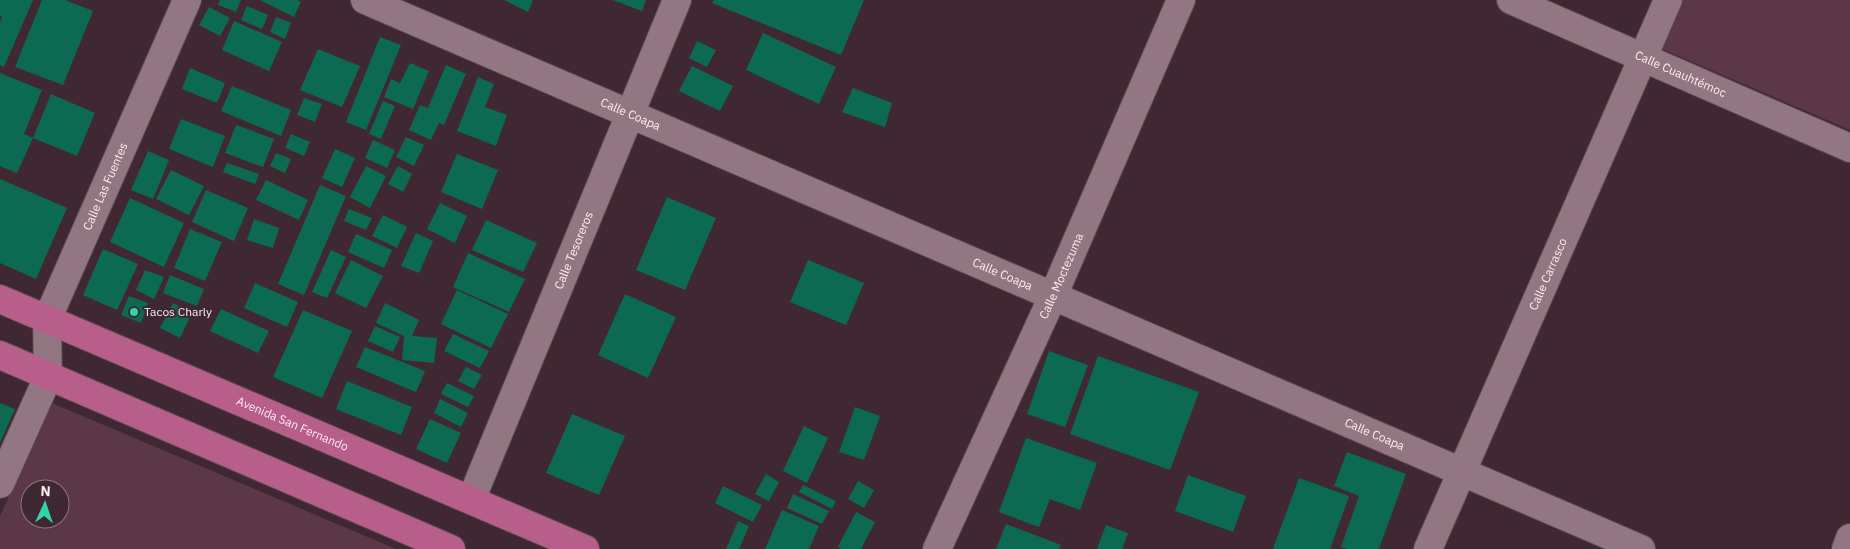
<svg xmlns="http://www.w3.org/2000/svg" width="1850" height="549" font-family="'IBM Plex Sans',sans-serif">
	<rect width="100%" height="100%" fill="#3f2832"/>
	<g fill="#5c3747" fill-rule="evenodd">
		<path d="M 1682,0 L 1850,0 L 1850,130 L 1660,48 Z"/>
		<path d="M 52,403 L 396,549 L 0,549 L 0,516 ZM 30,489 L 60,489 L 60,519 L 30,519 Z"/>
	</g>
	<g fill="#0d6a52">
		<path d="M 0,0 L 33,0 L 4,67 L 0,65 L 0,22 L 2,17 L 0,16 Z"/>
		<path d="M 42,0 L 65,0 L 93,11 L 63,85 L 15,67 Z"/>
		<path d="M 220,0 L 241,0 L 236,12 L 218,5 Z"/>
		<path d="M 260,0 L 297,0 L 301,2 L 294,17 Z"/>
		<path d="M 504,0 L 533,0 L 528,12 Z"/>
		<path d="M 613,0 L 646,0 L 642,11 Z"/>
		<path d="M 714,0 L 864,0 L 841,55 L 712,3 Z"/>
		<path d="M 247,6 L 268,15 L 262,29 L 241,20 Z"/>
		<path d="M 209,7 L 230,18 L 220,36 L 199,25 Z"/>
		<path d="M 276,17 L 291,23 L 285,39 L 270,32 Z"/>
		<path d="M 234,21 L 282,42 L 269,71 L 222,50 Z"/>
		<path d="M 763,33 L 836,67 L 819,104 L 746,70 Z"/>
		<path d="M 380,37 L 401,45 L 366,130 L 346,122 Z"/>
		<path d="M 697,41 L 716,50 L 707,67 L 689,58 Z"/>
		<path d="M 318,49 L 360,66 L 342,107 L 300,90 Z"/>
		<path d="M 410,63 L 429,71 L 413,109 L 384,97 L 391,79 L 400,83 Z"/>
		<path d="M 446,65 L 466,74 L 444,125 L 439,123 L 431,140 L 409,130 L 420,105 L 428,108 Z"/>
		<path d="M 692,66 L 733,86 L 720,111 L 679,91 Z"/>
		<path d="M 190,68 L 225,83 L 217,103 L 182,89 Z"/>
		<path d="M 0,73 L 42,90 L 24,134 L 33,138 L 17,173 L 0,166 Z"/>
		<path d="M 478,77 L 494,84 L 485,107 L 507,115 L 496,146 L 457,131 Z"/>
		<path d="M 232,86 L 291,110 L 281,136 L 221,111 Z"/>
		<path d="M 853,88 L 892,103 L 885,127 L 842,112 Z"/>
		<path d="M 51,94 L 95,113 L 77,156 L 33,138 Z"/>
		<path d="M 304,98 L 322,104 L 315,122 L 297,115 Z"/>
		<path d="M 383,101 L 395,106 L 381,139 L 369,134 Z"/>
		<path d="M 181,119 L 225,136 L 213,167 L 169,149 Z"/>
		<path d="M 236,125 L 274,139 L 263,167 L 225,153 Z"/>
		<path d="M 291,134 L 310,142 L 304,156 L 285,148 Z"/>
		<path d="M 406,137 L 424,145 L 414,166 L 396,157 Z"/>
		<path d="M 373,140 L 395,150 L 387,168 L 365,158 Z"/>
		<path d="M 335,149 L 355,158 L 342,187 L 322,178 Z"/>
		<path d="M 148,151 L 169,160 L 153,199 L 131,190 Z"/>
		<path d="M 276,153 L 291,159 L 285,173 L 270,166 Z"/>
		<path d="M 457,154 L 498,170 L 482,209 L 441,192 Z"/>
		<path d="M 227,163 L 259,174 L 255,184 L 223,172 Z"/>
		<path d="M 366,166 L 386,176 L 370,208 L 350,197 Z"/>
		<path d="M 398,166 L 412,174 L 403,192 L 388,184 Z"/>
		<path d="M 171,170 L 204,186 L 189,215 L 156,199 Z"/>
		<path d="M 0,179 L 67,208 L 36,279 L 0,263 Z"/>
		<path d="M 266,180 L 308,200 L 299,220 L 256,200 Z"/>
		<path d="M 320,185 L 346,196 L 304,295 L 278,284 Z"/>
		<path d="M 206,190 L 248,208 L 234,241 L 192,222 Z"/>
		<path d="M 667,197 L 716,218 L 685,290 L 636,270 Z"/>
		<path d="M 130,198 L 184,223 L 164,267 L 110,242 Z"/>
		<path d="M 440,203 L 467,216 L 455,243 L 427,229 Z"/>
		<path d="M 349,209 L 372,218 L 366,230 L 344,221 Z"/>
		<path d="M 383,215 L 407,227 L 397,248 L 372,236 Z"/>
		<path d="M 254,219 L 279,228 L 273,248 L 247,240 Z"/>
		<path d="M 486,220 L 537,243 L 523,272 L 472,250 Z"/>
		<path d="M 190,229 L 222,242 L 205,281 L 174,268 Z"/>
		<path d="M 416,233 L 433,241 L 419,273 L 401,266 Z"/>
		<path d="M 356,234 L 392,250 L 384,268 L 348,252 Z"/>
		<path d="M 103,249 L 138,264 L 117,310 L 83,295 Z"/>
		<path d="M 331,250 L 346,257 L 327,298 L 312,292 Z"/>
		<path d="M 468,253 L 525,279 L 509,312 L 453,287 Z"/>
		<path d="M 351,260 L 383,276 L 366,308 L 335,293 Z"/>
		<path d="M 808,260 L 864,283 L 846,325 L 790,302 Z"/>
		<path d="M 145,270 L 164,277 L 154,299 L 136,290 Z"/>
		<path d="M 170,275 L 204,289 L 197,306 L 163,293 Z"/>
		<path d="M 255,283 L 298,302 L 287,327 L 244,308 Z"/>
		<path d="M 457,290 L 508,314 L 491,348 L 441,324 Z"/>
		<path d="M 625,294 L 676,317 L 648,378 L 598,355 Z"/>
		<path d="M 129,296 L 148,303 L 141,323 L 121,315 Z"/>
		<path d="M 173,303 L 192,313 L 180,338 L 160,328 Z"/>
		<path d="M 385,303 L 419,320 L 412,336 L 437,338 L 434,363 L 402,360 L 404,336 L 376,323 Z"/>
		<path d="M 221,309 L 269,331 L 258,353 L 210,331 Z"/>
		<path d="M 303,310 L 352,331 L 322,398 L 273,377 Z"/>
		<path d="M 375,326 L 400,337 L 393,352 L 368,341 Z"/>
		<path d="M 453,334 L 489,351 L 480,368 L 444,351 Z"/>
		<path d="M 365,347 L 425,371 L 416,392 L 356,367 Z"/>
		<path d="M 1049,351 L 1088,365 L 1065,427 L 1027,414 Z"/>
		<path d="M 1098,356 L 1199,392 L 1170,470 L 1070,434 Z"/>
		<path d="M 466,367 L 482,375 L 474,389 L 458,381 Z"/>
		<path d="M 347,381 L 412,407 L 401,435 L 336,409 Z"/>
		<path d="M 447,383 L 474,396 L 468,407 L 441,394 Z"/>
		<path d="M 440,399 L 468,413 L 461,427 L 434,413 Z"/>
		<path d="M 0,403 L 15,409 L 0,443 Z"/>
		<path d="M 855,407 L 880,416 L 864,460 L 839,452 Z"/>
		<path d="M 572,414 L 625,436 L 599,495 L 546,473 Z"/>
		<path d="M 430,419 L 461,433 L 447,463 L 416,449 Z"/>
		<path d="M 804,426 L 828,438 L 807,483 L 783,471 Z"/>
		<path d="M 1026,438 L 1097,463 L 1080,510 L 1050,499 L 1039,527 L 999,512 Z"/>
		<path d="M 1347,452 L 1406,474 L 1379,549 L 1348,549 L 1341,547 L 1359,496 L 1334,486 Z"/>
		<path d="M 766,474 L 779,482 L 769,501 L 755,494 Z"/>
		<path d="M 1188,475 L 1246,496 L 1233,532 L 1175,511 Z"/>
		<path d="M 1299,478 L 1349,496 L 1330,549 L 1273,549 Z"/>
		<path d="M 858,481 L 874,490 L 864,508 L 848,499 Z"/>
		<path d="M 803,485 L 836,501 L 832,509 L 799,492 Z"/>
		<path d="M 723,486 L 762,505 L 753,522 L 715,503 Z"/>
		<path d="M 793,494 L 829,511 L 822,524 L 787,508 Z"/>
		<path d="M 782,510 L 819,526 L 809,549 L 765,549 Z"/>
		<path d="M 856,512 L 875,522 L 861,549 L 841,549 L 838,547 Z"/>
		<path d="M 738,521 L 749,526 L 739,549 L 726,549 Z"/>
		<path d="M 1006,524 L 1061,545 L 1059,549 L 996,549 Z"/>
		<path d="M 1106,525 L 1128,533 L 1122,549 L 1097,549 Z"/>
	</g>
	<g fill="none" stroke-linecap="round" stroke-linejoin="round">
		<g stroke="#59464e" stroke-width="30">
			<g id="minor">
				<path id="s1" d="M 365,0 L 1641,549"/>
				<path id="s2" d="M 1511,0 L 1850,148"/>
				<path id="s3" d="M 0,484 L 48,377 L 47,320 L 187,0"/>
				<path id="s4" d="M 471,500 L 677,0"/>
				<path id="s5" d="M 937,549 L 1053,296 L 1181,0"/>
				<path id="s6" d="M 1428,549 L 1668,0"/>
				<path d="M 1846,549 L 1850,538"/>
			</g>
		</g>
		<g stroke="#59464e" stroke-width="30">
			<g id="major">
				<path id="s7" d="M 0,299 L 585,549"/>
				<path d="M 0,355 L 451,549"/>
			</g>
		</g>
		<use href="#minor" stroke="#927782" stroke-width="28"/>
		<use href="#major" stroke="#b85e8a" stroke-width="28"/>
	</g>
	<circle fill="#31d4a9" stroke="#3f2832" stroke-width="2" cx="134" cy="312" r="5"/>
	<g text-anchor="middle" stroke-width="4" stroke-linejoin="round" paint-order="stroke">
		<g font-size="12" fill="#fcecf2" stroke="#3f2832">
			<text dy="4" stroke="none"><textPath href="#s2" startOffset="185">Calle Cuauhtémoc</textPath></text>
			<text dy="4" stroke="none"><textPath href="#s1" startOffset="289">Calle Coapa</textPath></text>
			<text dy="4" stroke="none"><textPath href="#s3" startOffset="320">Calle Las Fuentes</textPath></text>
			<text dy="4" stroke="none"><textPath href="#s4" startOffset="270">Calle Tesoreros</textPath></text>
			<text dy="4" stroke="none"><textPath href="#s1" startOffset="694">Calle Coapa</textPath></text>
			<text dy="4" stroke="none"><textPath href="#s6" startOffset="300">Calle Carrasco</textPath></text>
			<text dy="4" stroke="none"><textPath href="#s5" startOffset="300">Calle Moctezuma</textPath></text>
			<text dy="4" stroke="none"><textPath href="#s7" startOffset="318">Avenida San Fernando</textPath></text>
			<text dy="4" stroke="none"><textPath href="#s1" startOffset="1099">Calle Coapa</textPath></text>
		</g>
		<g font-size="12" fill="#fcecf2" stroke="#3f2832" text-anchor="start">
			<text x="144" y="316">Tacos Charly</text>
		</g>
	</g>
	<g transform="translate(45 504) rotate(3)"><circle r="24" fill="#3f2832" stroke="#8b767f"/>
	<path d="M0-4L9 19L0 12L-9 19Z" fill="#31d4a9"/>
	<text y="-8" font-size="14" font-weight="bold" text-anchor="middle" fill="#fcecf2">N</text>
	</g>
</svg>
